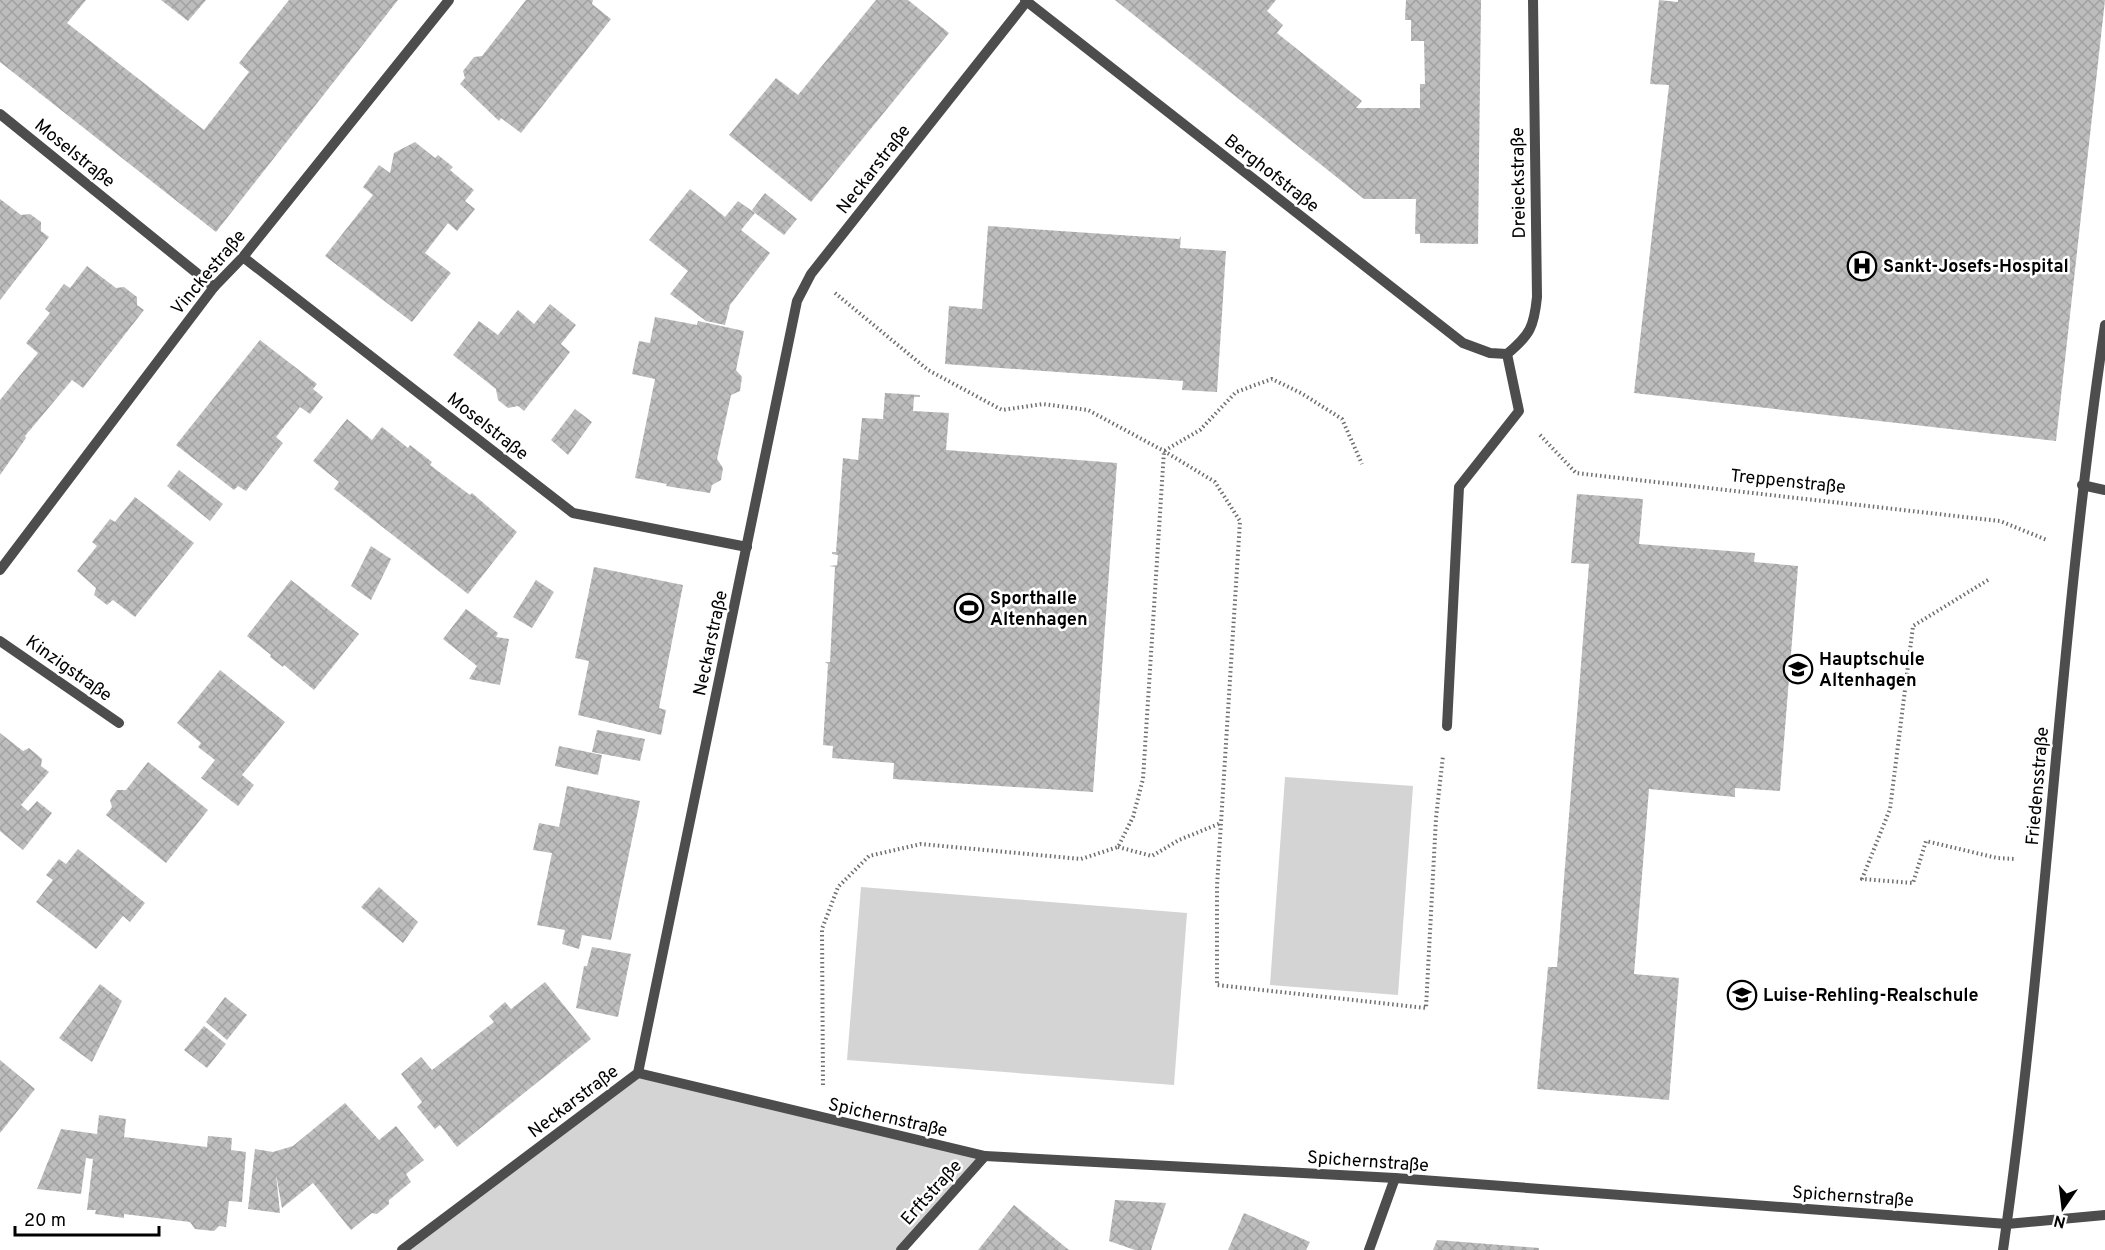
<svg xmlns="http://www.w3.org/2000/svg" width="2105" height="1250" font-family="Overpass,sans-serif">
	<defs>
		<pattern id="building-cross-hatch" width="8" height="8" patternUnits="userSpaceOnUse" patternTransform="scale(1.5)"><rect width="8" height="8" fill="#bdbdbd"/><path d="M0 0l8 8M0 8l8-8" fill="none" stroke="#a1a1a1"/></pattern>
	</defs>
	<rect width="100%" height="100%" fill="#fff"/>
	<g fill="#d4d4d4">
		<path d="M 1285,777 L 1413,786 L 1398,995 L 1270,985 Z"/>
		<path d="M 861,887 L 1187,913 L 1174,1085 L 847,1060 Z"/>
		<path d="M 638,1073 L 985,1156 L 901,1250 L 402,1250 Z"/>
	</g>
	<g fill="url(#building-cross-hatch)">
		<path d="M 0,0 L 86,0 L 67,23 L 204,130 L 249,72 L 239,63 L 289,0 L 398,0 L 216,232 L 0,62 Z"/>
		<path d="M 161,0 L 206,0 L 188,21 Z"/>
		<path d="M 526,0 L 593,0 L 592,4 L 611,19 L 521,133 L 501,118 L 499,121 L 460,84 L 465,78 L 463,71 L 474,57 L 482,56 Z"/>
		<path d="M 876,0 L 908,0 L 949,33 L 811,202 L 729,135 L 776,78 L 798,95 Z"/>
		<path d="M 1115,0 L 1276,0 L 1267,11 L 1283,25 L 1277,33 L 1362,101 L 1356,108 L 1420,108 L 1420,84 L 1425,84 L 1424,41 L 1411,41 L 1411,20 L 1405,20 L 1406,0 L 1481,0 L 1478,244 L 1420,243 L 1420,234 L 1415,234 L 1416,199 L 1364,199 Z"/>
		<path d="M 1659,0 L 1678,2 L 1678,0 L 2105,0 L 2056,441 L 1634,393 L 1669,85 L 1650,84 Z"/>
		<path d="M 415,142 L 435,158 L 438,155 L 453,167 L 450,170 L 474,190 L 465,201 L 475,209 L 457,231 L 448,223 L 425,253 L 451,273 L 412,322 L 325,256 L 373,195 L 363,187 L 379,165 L 390,173 L 394,153 Z"/>
		<path d="M 690,189 L 725,217 L 738,201 L 755,213 L 752,210 L 765,193 L 797,219 L 784,235 L 755,213 L 741,230 L 770,253 L 730,305 L 725,325 L 706,321 L 670,294 L 688,271 L 649,240 Z"/>
		<path d="M 0,199 L 21,215 L 30,214 L 41,222 L 41,231 L 49,237 L 0,300 Z"/>
		<path d="M 988,226 L 1179,239 L 1181,236 L 1180,248 L 1226,251 L 1217,392 L 1182,390 L 1183,381 L 945,364 L 949,306 L 982,309 Z"/>
		<path d="M 87,266 L 116,288 L 124,287 L 137,297 L 137,305 L 144,310 L 83,388 L 72,380 L 25,436 L 26,438 L 0,475 L 0,400 L 38,353 L 26,343 L 50,313 L 45,309 L 64,284 L 70,288 Z"/>
		<path d="M 550,304 L 576,325 L 561,344 L 570,352 L 524,411 L 518,406 L 508,408 L 498,400 L 496,389 L 453,355 L 479,321 L 498,335 L 518,310 L 534,324 Z"/>
		<path d="M 655,317 L 697,325 L 698,321 L 744,331 L 736,370 L 742,377 L 740,391 L 731,395 L 717,459 L 723,468 L 721,480 L 712,485 L 710,493 L 666,486 L 667,484 L 635,478 L 655,379 L 632,374 L 639,341 L 650,343 Z"/>
		<path d="M 260,340 L 317,384 L 313,389 L 323,397 L 310,414 L 300,407 L 276,437 L 283,443 L 246,491 L 238,486 L 234,490 L 176,445 Z"/>
		<path d="M 885,393 L 920,395 L 920,397 L 914,397 L 913,411 L 949,413 L 946,450 L 1117,463 L 1093,792 L 893,779 L 894,763 L 832,758 L 833,746 L 823,745 L 828,664 L 825,662 L 830,662 L 835,567 L 829,566 L 837,565 L 838,555 L 832,554 L 832,552 L 836,552 L 843,458 L 858,460 L 862,418 L 883,419 Z"/>
		<path d="M 575,409 L 592,422 L 568,455 L 551,440 Z"/>
		<path d="M 347,419 L 372,440 L 382,427 L 408,448 L 410,445 L 432,462 L 430,465 L 470,495 L 472,493 L 517,532 L 468,594 L 334,489 L 339,482 L 313,461 Z"/>
		<path d="M 179,470 L 223,504 L 210,521 L 167,486 Z"/>
		<path d="M 1577,494 L 1643,499 L 1639,544 L 1755,553 L 1754,562 L 1798,566 L 1780,791 L 1735,788 L 1735,797 L 1649,789 L 1634,974 L 1679,978 L 1669,1100 L 1537,1089 L 1548,967 L 1557,967 L 1589,564 L 1571,563 Z"/>
		<path d="M 135,497 L 194,543 L 135,617 L 113,600 L 107,605 L 94,595 L 96,588 L 77,571 L 97,546 L 92,542 L 110,519 L 115,522 Z"/>
		<path d="M 371,546 L 391,559 L 371,600 L 351,586 Z"/>
		<path d="M 594,567 L 683,585 L 659,708 L 666,710 L 661,735 L 578,715 L 589,661 L 575,658 Z"/>
		<path d="M 291,580 L 359,634 L 314,690 L 284,665 L 283,667 L 270,657 L 271,655 L 247,636 Z"/>
		<path d="M 536,580 L 554,592 L 532,628 L 513,617 Z"/>
		<path d="M 466,609 L 498,633 L 496,637 L 509,639 L 500,685 L 469,679 L 477,666 L 443,639 Z"/>
		<path d="M 220,670 L 285,722 L 242,775 L 254,785 L 238,806 L 201,778 L 215,760 L 198,747 L 201,743 L 177,723 Z"/>
		<path d="M 597,730 L 645,739 L 640,761 L 592,752 Z"/>
		<path d="M 0,733 L 23,751 L 29,748 L 42,759 L 41,766 L 49,772 L 21,805 L 28,811 L 37,801 L 52,813 L 23,850 L 0,831 Z"/>
		<path d="M 559,746 L 602,755 L 598,775 L 555,766 Z"/>
		<path d="M 148,762 L 208,810 L 166,863 L 106,815 L 112,807 L 110,800 L 117,790 L 126,790 Z"/>
		<path d="M 567,786 L 640,801 L 611,940 L 582,935 L 579,949 L 562,944 L 565,930 L 537,925 L 552,853 L 533,850 L 539,823 L 559,827 Z"/>
		<path d="M 78,849 L 145,903 L 130,922 L 123,916 L 96,949 L 36,902 L 53,880 L 46,875 L 59,859 L 66,864 Z"/>
		<path d="M 379,887 L 418,922 L 403,943 L 361,907 Z"/>
		<path d="M 592,947 L 631,954 L 618,1017 L 576,1008 L 584,966 L 587,966 Z"/>
		<path d="M 545,982 L 591,1039 L 457,1147 L 440,1125 L 435,1129 L 417,1107 L 422,1102 L 401,1074 L 421,1057 L 432,1070 L 494,1022 L 489,1016 L 505,1002 L 511,1009 Z"/>
		<path d="M 100,984 L 122,1001 L 92,1062 L 59,1038 Z"/>
		<path d="M 225,997 L 247,1015 L 227,1040 L 206,1022 Z"/>
		<path d="M 204,1026 L 226,1044 L 207,1068 L 184,1050 Z"/>
		<path d="M 0,1060 L 35,1089 L 0,1133 Z"/>
		<path d="M 345,1103 L 379,1140 L 396,1126 L 424,1160 L 406,1174 L 411,1182 L 389,1200 L 389,1204 L 377,1214 L 372,1213 L 351,1230 L 313,1183 L 282,1208 L 276,1174 L 280,1213 L 248,1209 L 255,1149 L 273,1152 L 293,1146 Z"/>
		<path d="M 99,1115 L 126,1119 L 124,1137 L 207,1147 L 208,1136 L 232,1138 L 231,1150 L 246,1152 L 242,1202 L 229,1201 L 226,1227 L 219,1226 L 214,1231 L 195,1229 L 190,1222 L 124,1214 L 124,1218 L 95,1214 L 96,1210 L 87,1210 L 93,1159 L 86,1158 L 81,1194 L 37,1189 L 61,1129 L 97,1134 Z"/>
		<path d="M 1115,1200 L 1166,1203 L 1151,1250 L 1135,1250 L 1109,1241 Z"/>
		<path d="M 1014,1205 L 1069,1250 L 978,1250 Z"/>
		<path d="M 1244,1213 L 1310,1242 L 1306,1250 L 1228,1250 Z"/>
		<path d="M 1437,1240 L 1539,1248 L 1539,1250 L 1433,1250 Z"/>
	</g>
	<g fill="none" stroke-linecap="round" stroke-linejoin="round">
		<g stroke="#6f6f6f" stroke-width="4" stroke-dasharray="1.5 3" stroke-linecap="butt">
			<path d="M 835,293 L 928,370 L 1002,410 L 1043,404 L 1088,410 L 1164,451 L 1215,482 L 1240,521 L 1217,886 L 1217,985 L 1426,1008 L 1436,818 L 1443,756"/>
			<path d="M 1540,435 L 1576,473 L 2000,521 L 2047,540"/>
			<path d="M 1988,580 L 1913,626 L 1890,809 L 1862,879 L 1913,883 L 1926,841 L 1997,858 L 2015,859"/>
			<path d="M 1118,847 L 1152,856 L 1179,840 L 1221,823"/>
			<path d="M 823,1085 L 822,929 L 838,887 L 869,856 L 921,844 L 1081,859 L 1118,847 L 1133,817 L 1143,779 L 1164,451 L 1200,430 L 1236,392 L 1272,379 L 1301,393 L 1342,419 L 1362,464"/>
		</g>
		<g stroke="#4d4d4d" stroke-width="10">
			<path d="M 1025,0 L 1463,343 L 1490,353 L 1507,354"/>
			<path d="M 0,114 L 214,287"/>
			<path d="M 243,257 L 573,513 L 747,547"/>
			<path d="M 1507,354 C 1530,335 1534,327 1537,297 L 1533,0"/>
			<path d="M 2082,485 L 2105,490"/>
			<path d="M 0,570 L 214,287 L 243,257 L 449,0"/>
			<path d="M 0,641 L 119,723"/>
			<path d="M 1447,726 L 1459,487 L 1519,411 L 1507,354"/>
			<path d="M 638,1073 L 985,1156 L 1395,1178 L 2007,1224 L 2105,1215"/>
			<path d="M 402,1250 L 638,1073 L 797,301 L 811,274 L 1027,1"/>
			<path d="M 901,1250 L 985,1156"/>
			<path d="M 1369,1250 L 1395,1178"/>
			<path d="M 2003,1250 C 2047,943 2059,632 2105,325"/>
		</g>
	</g>
	<defs>
		<g id="hospital-ring" transform="scale(1.5)"><circle r="9.5" fill="#fff" stroke="#000" stroke-width="1.5"/><path d="M-5-5h3v3.5h4V-5h3V5h-3V1.5h-4V5h-3Z" fill="#000"/></g>
		<g id="stadium-ring" transform="scale(1.5)"><circle r="9.5" fill="#fff" stroke="#000" stroke-width="1.5"/><path d="M0-5a6.5 5 0 1 0 0 10a6.5 5 0 1 0 0-10ZM-3.5-1.8h7v3.6h-7Z" fill="#000"/></g>
		<g id="school-ring" transform="scale(1.5)"><circle r="9.5" fill="#fff" stroke="#000" stroke-width="1.5"/><path d="M0-5L7-2L0 1L-7-2ZM-4 1L0 2.5L4 1V4Q0 6-4 4Z" fill="#000"/></g>
	</defs>
	<g fill-rule="evenodd">
		<use href="#hospital-ring" x="1862" y="266"/>
		<use href="#stadium-ring" x="969" y="608"/>
		<use href="#school-ring" x="1798" y="669"/>
		<use href="#school-ring" x="1742" y="995"/>
	</g>
	<g text-anchor="middle" stroke-width="5" stroke-linejoin="round" paint-order="stroke">
		<g font-size="18" fill="#000" stroke="#fff">
			<text transform="translate(75 153) rotate(39)" y="6">Moselstraße</text>
			<text transform="translate(873 169) rotate(-52)" y="6">Neckarstraße</text>
			<text transform="translate(1272 173) rotate(38)" y="6">Berghofstraße</text>
			<text transform="translate(1518 183) rotate(-91)" y="6">Dreieckstraße</text>
			<text transform="translate(208 272) rotate(-50)" y="6">Vinckestraße</text>
			<text transform="translate(488 426) rotate(38)" y="6">Moselstraße</text>
			<text transform="translate(1788 481) rotate(6)" y="6">Treppenstraße</text>
			<text transform="translate(710 643) rotate(-78)" y="6">Neckarstraße</text>
			<text transform="translate(69 668) rotate(35)" y="6">Kinzigstraße</text>
			<text transform="translate(2037 786) rotate(-85)" y="6">Friedensstraße</text>
			<text transform="translate(573 1101) rotate(-37)" y="6">Neckarstraße</text>
			<text transform="translate(888 1117) rotate(13)" y="6">Spichernstraße</text>
			<text transform="translate(1368 1161) rotate(4)" y="6">Spichernstraße</text>
			<text transform="translate(931 1192) rotate(-48)" y="6">Erftstraße</text>
			<text transform="translate(1853 1196) rotate(4)" y="6">Spichernstraße</text>
		</g>
		<g font-size="18" font-weight="bold" fill="#000" stroke="#fff" text-anchor="start">
			<text x="1883" y="272">Sankt-Josefs-Hospital</text>
			<text x="990" y="604">Sporthalle<tspan x="990" dy="21">Altenhagen</tspan></text>
			<text x="1819" y="665">Hauptschule<tspan x="1819" dy="21">Altenhagen</tspan></text>
			<text x="1763" y="1001">Luise-Rehling-Realschule</text>
		</g>
	</g>
	<g transform="translate(2063 1208) rotate(194)" stroke="#ffffff" stroke-width="4.5" paint-order="stroke">
	<path d="M0-4.5L10 22L0 15L-10 22Z" fill="#000000"/>
	<text y="-9" font-size="16" font-weight="bold" text-anchor="middle" fill="#000000">N</text>
	</g>
	<path d="M15 1226v9h144v-9" fill="none" stroke="#000000" stroke-width="3"/>
	<text x="24" y="1226" font-size="18" fill="#000000" stroke="#ffffff" stroke-width="4.5" paint-order="stroke">20 m</text>
</svg>
